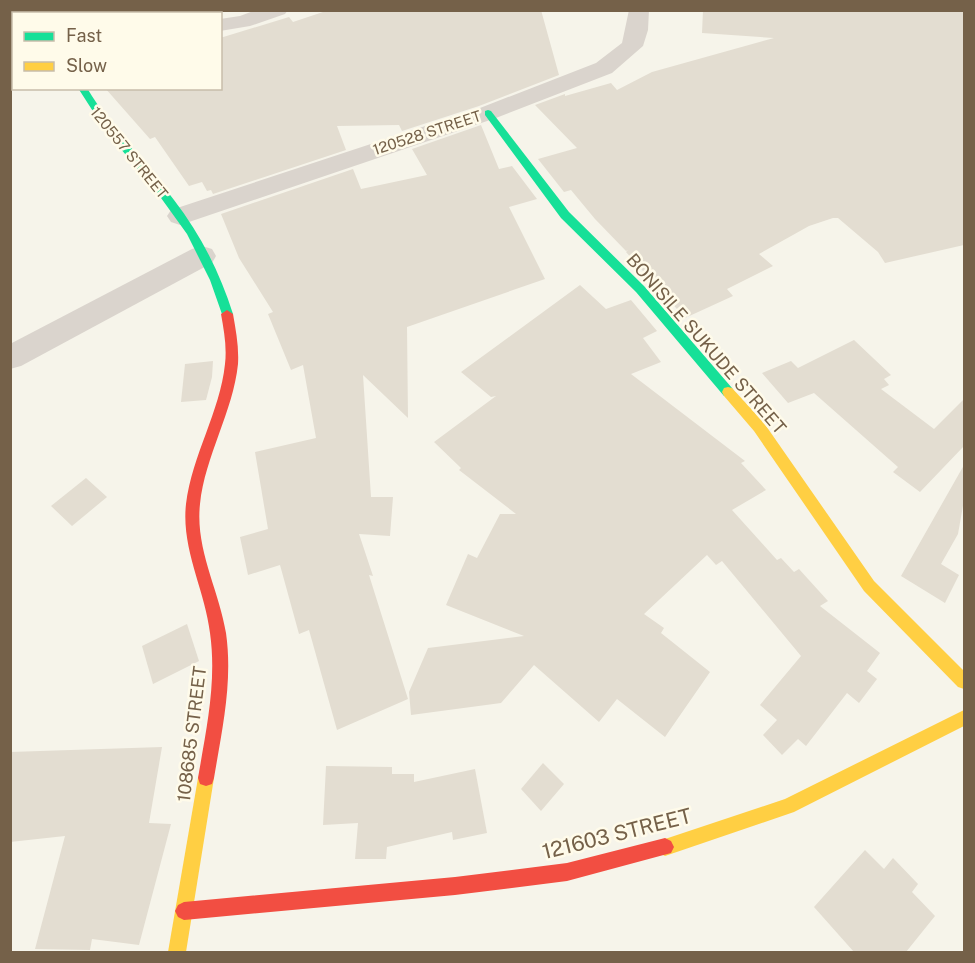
<svg xmlns="http://www.w3.org/2000/svg" width="975" height="963" font-family="'Public Sans',sans-serif">
	<rect width="100%" height="100%" fill="#f6f4ea"/>
	<g fill="none" stroke-linecap="round" stroke-linejoin="round">
		<g fill="#cbdfe7" fill-rule="evenodd">
			<path d="M 77,10 L 85,10 L 82,14 L 74,14 Z"/>
			<path d="M 14,61 L 14,66 L 10,67 L 10,62 Z"/>
		</g>
	</g>
	<g fill="#e3ddd1">
		<path d="M 329,10 L 541,10 L 559,75 L 479,106 L 402,131 L 399,125 L 337,126 L 346,150 L 213,194 L 211,190 L 207,191 L 202,182 L 189,186 L 155,137 L 150,139 L 105,88 L 220,88 L 220,38 L 289,17 L 293,22 Z"/>
		<path d="M 703,10 L 964,10 L 964,245 L 885,263 L 878,252 L 838,218 L 833,218 L 809,226 L 759,254 L 773,266 L 727,289 L 733,296 L 685,318 L 626,252 L 628,250 L 626,251 L 595,219 L 571,190 L 564,192 L 538,159 L 577,148 L 535,105 L 565,94 L 565,96 L 611,83 L 617,90 L 652,72 L 774,38 L 702,33 Z"/>
		<path d="M 481,125 L 499,169 L 512,166 L 537,199 L 509,207 L 545,279 L 407,327 L 408,418 L 363,375 L 371,497 L 393,497 L 390,536 L 359,534 L 373,576 L 369,575 L 408,699 L 337,730 L 309,630 L 299,634 L 280,565 L 248,575 L 240,537 L 268,529 L 255,452 L 316,438 L 303,365 L 291,370 L 268,314 L 273,312 L 239,258 L 221,214 L 353,169 L 361,189 L 427,175 L 412,149 Z"/>
		<path d="M 580,285 L 606,309 L 631,300 L 657,331 L 643,338 L 661,362 L 631,374 L 745,461 L 741,463 L 766,490 L 732,510 L 777,560 L 781,558 L 794,572 L 799,569 L 828,601 L 820,606 L 880,653 L 867,671 L 877,679 L 859,703 L 847,693 L 806,746 L 798,739 L 782,755 L 763,735 L 777,720 L 760,705 L 801,656 L 722,561 L 716,565 L 707,555 L 644,614 L 664,628 L 661,633 L 710,672 L 665,737 L 617,699 L 599,722 L 534,665 L 501,703 L 411,715 L 409,692 L 428,648 L 524,636 L 446,605 L 468,554 L 477,558 L 500,514 L 516,514 L 459,470 L 461,468 L 434,442 L 496,396 L 491,397 L 461,372 Z"/>
		<path d="M 854,340 L 891,375 L 884,379 L 889,385 L 881,389 L 934,429 L 964,399 L 964,446 L 920,492 L 893,472 L 898,467 L 814,393 L 788,403 L 762,373 L 791,361 L 798,368 Z"/>
		<path d="M 213,361 L 212,377 L 206,400 L 181,402 L 185,364 Z"/>
		<path d="M 964,465 L 964,500 L 958,534 L 941,564 L 959,575 L 945,603 L 901,576 Z"/>
		<path d="M 86,478 L 107,497 L 72,526 L 51,506 Z"/>
		<path d="M 187,624 L 199,661 L 153,684 L 142,646 Z"/>
		<path d="M 162,747 L 149,823 L 171,824 L 139,945 L 92,939 L 90,950 L 35,949 L 65,836 L 10,842 L 10,752 Z"/>
		<path d="M 543,763 L 564,784 L 541,811 L 521,789 Z"/>
		<path d="M 326,766 L 392,767 L 392,774 L 414,774 L 414,782 L 475,769 L 487,833 L 453,840 L 452,832 L 387,847 L 386,859 L 355,859 L 358,823 L 323,825 Z"/>
		<path d="M 865,850 L 884,869 L 893,858 L 918,884 L 912,892 L 935,916 L 906,952 L 854,952 L 814,907 Z"/>
	</g>
	<g fill="none" stroke-linecap="round" stroke-linejoin="round">
		<g fill="#dad4cd" fill-rule="evenodd">
			<rect x="31" y="10" width="21" height="4"/>
			<path d="M 256,10 L 288,10 L 285,14 L 250,26 L 220,31 L 220,19 L 240,16 Z"/>
			<path d="M 629,10 L 649,10 L 648,30 L 643,46 L 612,73 L 496,118 L 189,222 L 180,225 L 171,222 L 167,216 L 171,210 L 480,108 L 596,63 L 622,43 Z"/>
			<path d="M 202,246 L 212,249 L 216,256 L 212,263 L 21,366 L 10,369 L 10,344 L 192,249 Z"/>
		</g>
		<g fill="#16e098" fill-rule="evenodd">
			<path d="M 78,88 L 87,88 C 112,130 146,162 174,200 C 201,235 220,273 233,314 L 231,317 L 223,317 L 210,280 L 187,234 L 156,191 L 105,130 Z"/>
			<path d="M 488,110 L 491,111 L 569,212 L 644,286 L 732,388 L 734,392 L 732,396 L 724,396 L 636,292 L 561,218 L 485,115 L 485,111 Z"/>
		</g>
		<g fill="#ffcf43" fill-rule="evenodd">
			<path d="M 728,387 L 732,388 L 764,423 L 874,581 L 964,671 L 964,689 L 958,687 L 864,591 L 754,431 L 724,396 L 722,392 L 724,388 Z"/>
			<path d="M 964,710 L 964,726 L 794,812 L 665,856 L 659,853 L 656,847 L 659,841 L 785,799 Z"/>
			<path d="M 206,770 L 212,772 L 214,778 L 186,952 L 168,952 L 198,778 L 200,772 Z"/>
		</g>
		<g fill="#f24e42" fill-rule="evenodd">
			<path d="M 227,310 L 233,314 C 236,331 239,347 238,364 C 233,412 205,456 200,504 C 195,549 219,590 226,633 C 233,682 222,730 214,778 L 212,784 L 206,786 L 200,784 L 198,778 C 206,731 217,682 210,633 C 205,590 181,549 186,504 C 192,455 220,412 225,364 C 227,347 224,331 221,314 Z"/>
			<path d="M 665,838 L 671,841 L 674,847 L 671,853 L 567,881 L 455,895 L 184,920 L 178,917 L 175,911 L 178,905 L 184,902 L 455,877 L 567,863 Z"/>
		</g>
	</g>
	<g text-anchor="middle" stroke-width="5" stroke-linejoin="round" paint-order="stroke">
		<g font-size="15" fill="#756149" stroke="#fffbea">
			<text transform="translate(427 133) rotate(-18)" y="5">120528 STREET</text>
			<text transform="translate(129 153) rotate(51)" y="5">120557 STREET</text>
		</g>
		<g font-size="18" fill="#756149" stroke="#fffbea">
			<text transform="translate(706 344) rotate(49)" y="6">BONISILE SUKUDE STREET</text>
			<text transform="translate(192 734) rotate(-83)" y="6">108685 STREET</text>
		</g>
		<g font-size="21" fill="#756149" stroke="#fffbea">
			<text transform="translate(617 834) rotate(-14)" y="7">121603 STREET</text>
		</g>
	</g>
	<rect width="975" height="963" fill="none" stroke="#756149" stroke-width="24"/>
	<rect x="12" y="12" width="210" height="78" fill="#fffbea" stroke="#c8bdaa" stroke-width="1.5"/>
	<rect x="24" y="32" width="30" height="9" fill="#16e098" stroke="#c8bdaa" stroke-width="1.5"/>
	<text x="66" y="42" font-size="18" fill="#756149">Fast</text>
	<rect x="24" y="62" width="30" height="9" fill="#ffcf43" stroke="#c8bdaa" stroke-width="1.5"/>
	<text x="66" y="72" font-size="18" fill="#756149">Slow</text>
</svg>
